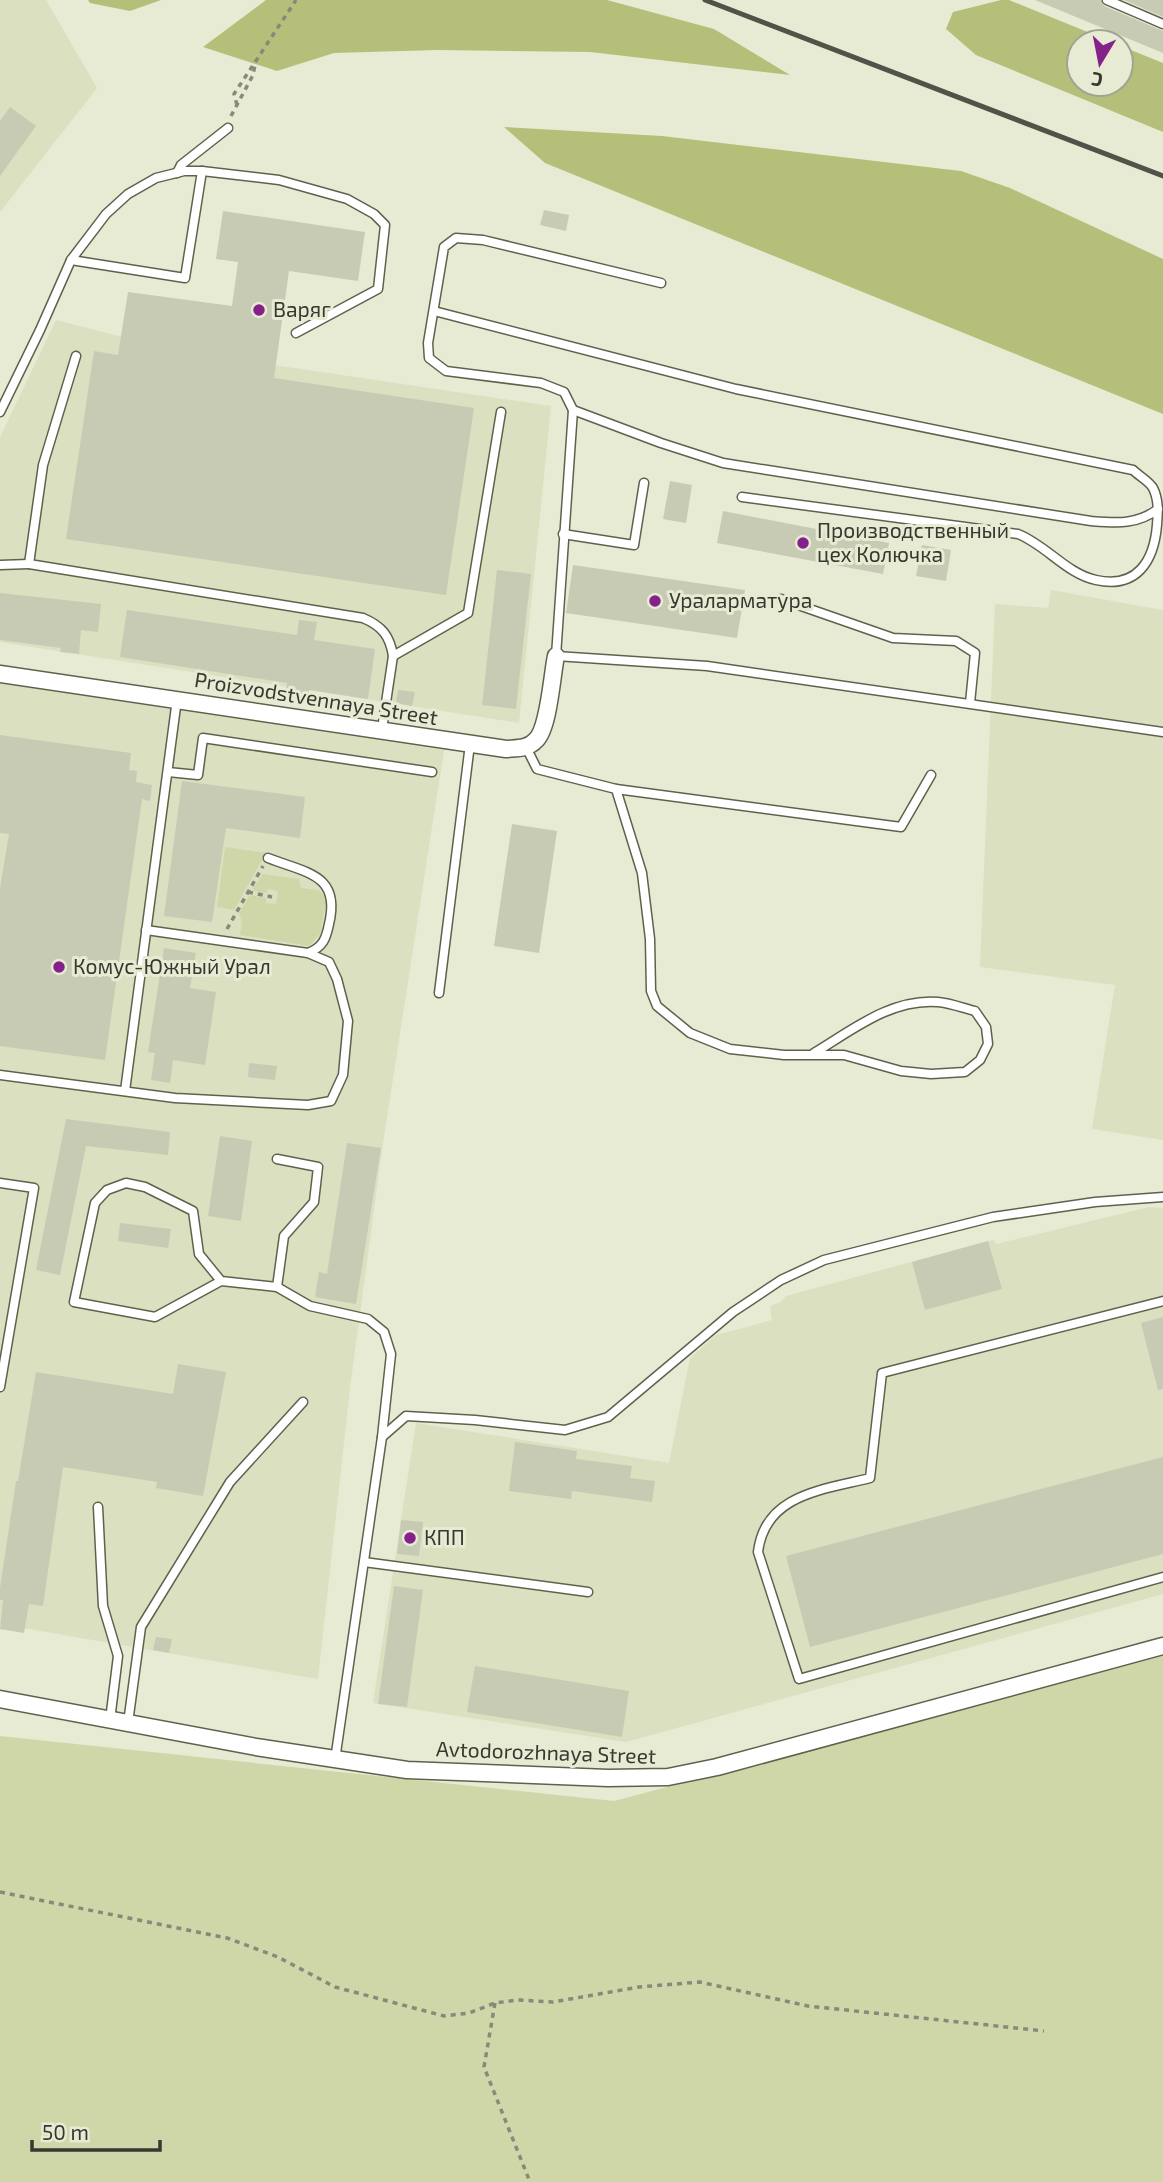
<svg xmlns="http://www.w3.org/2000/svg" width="1163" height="2182" font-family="'Exo 2',sans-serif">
	<rect width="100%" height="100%" fill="#e7ebd3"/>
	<g fill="#dbe0c1">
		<path d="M 0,0 L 46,0 L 97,88 L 0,212 Z"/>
		<path d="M 56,320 L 174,350 L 551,406 L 519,723 L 0,642 L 0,437 Z"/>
		<path d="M 1051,590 L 1163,610 L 1163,1140 L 1092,1129 L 1115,985 L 980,967 L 995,604 L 1048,608 Z"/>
		<path d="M 0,683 L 444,750 L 383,1143 L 350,1388 L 318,1679 L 0,1624 Z"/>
		<path d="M 1149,1207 L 1163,1208 L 1163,1594 L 626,1742 L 373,1703 L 416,1423 L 669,1463 L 690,1358 L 716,1335 L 772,1320 L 770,1306 L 781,1302 L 786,1296 L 988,1241 L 994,1240 L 996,1244 Z"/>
	</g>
	<g fill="#cfd7a9">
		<path d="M 225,847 L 266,853 L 234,910 L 217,907 Z"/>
		<path d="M 263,874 L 299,879 L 301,888 L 318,890 L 327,897 L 320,934 L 309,946 L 240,935 L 242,923 L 239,913 L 250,895 L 266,898 L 266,903 L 276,904 L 278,891 L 268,889 L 267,893 L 254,891 L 253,888 Z"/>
		<path d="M 1163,1656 L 1163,2182 L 0,2182 L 0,1736 L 614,1801 Z"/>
	</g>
	<g fill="#b5bf79">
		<path d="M 88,0 L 161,0 L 130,11 L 90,3 Z"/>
		<path d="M 266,0 L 607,0 L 714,29 L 790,75 L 590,52 L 437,50 L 334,53 L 277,71 L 203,47 Z"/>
		<path d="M 1001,0 L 1009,0 L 1112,42 L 1079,42 L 1079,84 L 1121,84 L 1121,46 L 1163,63 L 1163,132 L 976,55 L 946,29 L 953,12 Z"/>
		<path d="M 504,127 L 662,136 L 961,171 L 1010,188 L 1163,259 L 1163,414 L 545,163 Z"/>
	</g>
	<g fill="#c7cbb4">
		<path d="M 1035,0 L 1101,0 L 1104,6 L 1163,31 L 1163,53 Z"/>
		<path d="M 1124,0 L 1163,0 L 1163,17 Z"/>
		<path d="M 10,107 L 36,126 L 0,176 L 0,121 Z"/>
		<path d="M 544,210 L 569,215 L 566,231 L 540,225 Z"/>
		<path d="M 223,211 L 365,232 L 358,281 L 289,271 L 274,378 L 474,408 L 446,595 L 66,539 L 94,351 L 118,355 L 128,292 L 232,306 L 238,262 L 216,259 Z"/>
		<path d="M 670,481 L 692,485 L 686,523 L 663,519 Z"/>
		<path d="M 723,511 L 889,543 L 883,574 L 717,543 Z"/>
		<path d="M 922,545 L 951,550 L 946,581 L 916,576 Z"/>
		<path d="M 573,565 L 745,590 L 737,638 L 566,613 Z"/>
		<path d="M 497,570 L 531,574 L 516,709 L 482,705 Z"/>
		<path d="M 0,593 L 101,604 L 98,632 L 81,630 L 79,654 L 60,652 L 61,648 L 0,640 Z"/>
		<path d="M 127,610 L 297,635 L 299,620 L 317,622 L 314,640 L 375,649 L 368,699 L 309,690 L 308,696 L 286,692 L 287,683 L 120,657 Z"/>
		<path d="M 398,690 L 415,692 L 412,706 L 396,703 Z"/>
		<path d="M 0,735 L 131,753 L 129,770 L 137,771 L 136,782 L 152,785 L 150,801 L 142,799 L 105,1060 L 0,1046 L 0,888 L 9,834 L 0,833 Z"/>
		<path d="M 182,781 L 305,797 L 300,838 L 226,828 L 212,922 L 164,916 Z"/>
		<path d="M 512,824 L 557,831 L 539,953 L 494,946 Z"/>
		<path d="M 164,948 L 196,953 L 190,988 L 216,992 L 205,1065 L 173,1060 L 170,1083 L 151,1080 L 155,1053 L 148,1052 Z"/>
		<path d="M 249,1063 L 277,1066 L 275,1080 L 248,1077 Z"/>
		<path d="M 66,1119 L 170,1132 L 168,1155 L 86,1146 L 60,1275 L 36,1270 Z"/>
		<path d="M 220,1136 L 252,1141 L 241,1221 L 208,1216 Z"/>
		<path d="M 347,1143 L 381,1148 L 356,1304 L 315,1297 L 319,1272 L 327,1274 Z"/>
		<path d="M 120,1223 L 171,1229 L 168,1248 L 118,1241 Z"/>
		<path d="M 988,1241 L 1002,1289 L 925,1310 L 912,1262 Z"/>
		<path d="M 1163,1317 L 1163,1389 L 1158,1390 L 1141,1323 Z"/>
		<path d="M 178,1364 L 226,1372 L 203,1496 L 156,1488 L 157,1482 L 63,1467 L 43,1606 L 29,1604 L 24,1633 L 0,1629 L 3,1600 L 0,1600 L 0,1588 L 16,1481 L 18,1481 L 36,1372 L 173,1394 Z"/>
		<path d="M 515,1442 L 577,1451 L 576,1459 L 632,1466 L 630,1478 L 655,1481 L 652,1502 L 572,1491 L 571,1499 L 509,1491 Z"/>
		<path d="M 1163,1457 L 1163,1554 L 810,1647 L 786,1556 Z"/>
		<path d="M 401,1520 L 423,1522 L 419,1556 L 397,1554 Z"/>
		<path d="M 394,1586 L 423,1590 L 407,1707 L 378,1704 Z"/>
		<path d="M 156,1637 L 172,1639 L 169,1653 L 153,1650 Z"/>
		<path d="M 475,1666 L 629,1691 L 622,1737 L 467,1712 Z"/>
	</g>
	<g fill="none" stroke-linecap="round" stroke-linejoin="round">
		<g stroke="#5e624d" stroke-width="11">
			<g id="lane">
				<path d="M 1107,0 L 1163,24"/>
				<path d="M 177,173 L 181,165 L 228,128"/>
				<path d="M 71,260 L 185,278 L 202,171"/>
				<path d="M 661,283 L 483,240 L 456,238 L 444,247 L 428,343 L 429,358 L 446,371 L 541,383 L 564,392 L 573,410 L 556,656 L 707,666 L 1163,732"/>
				<path d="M 434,311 L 736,389 L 1133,470 C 1139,476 1149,481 1153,488 C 1159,500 1158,512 1157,525 C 1154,561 1137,589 1096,580 C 1067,574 1046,545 1018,534 L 742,497"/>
				<path d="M 76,356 L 43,465 L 29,564 L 363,618 C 382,626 390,636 393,656 L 382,729"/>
				<path d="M 573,410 L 661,443 L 723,463 L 1091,521 C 1117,523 1137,525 1158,509"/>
				<path d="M 0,412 L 40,330 L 71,260 L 106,214 L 128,194 L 156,178 L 184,171 L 202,171 L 279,180 L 347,199 L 374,214 L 385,225 L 378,289 L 296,333"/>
				<path d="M 563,534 L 634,545 L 644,483"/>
				<path d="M 0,565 L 29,564"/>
				<path d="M 781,599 L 893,638 L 956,641 L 975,653 L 970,703"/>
				<path d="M 393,656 L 468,613 L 501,412"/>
				<path d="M 526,747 L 537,769 L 616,789 L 642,873 L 650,939 L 651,991 L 657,1006 L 690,1033 L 730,1049 L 784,1055 L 844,1055 L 901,1071 L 931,1074 L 965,1072 L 980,1060 L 988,1044 L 986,1027 L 975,1011 C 963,1008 950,1003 938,1002 C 891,998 851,1031 814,1053"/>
				<path d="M 168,772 L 198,775 L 203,738 L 432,772"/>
				<path d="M 616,789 L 901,827 L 931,775"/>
				<path d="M 268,858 C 306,873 341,874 329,924 C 326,939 323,947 308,953"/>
				<path d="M 439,993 L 470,744"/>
				<path d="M 0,1075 L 175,1098 L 308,1105 L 331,1101 L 343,1075 L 348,1021 L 337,979 L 329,962 L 308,953 L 146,930"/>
				<path d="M 125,1091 L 177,699"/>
				<path d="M 0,1183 L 34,1188 L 0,1387"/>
				<path d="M 221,1281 L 155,1317 L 74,1302 L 95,1203 L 107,1190 L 126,1183 L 145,1187 L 193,1211 L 199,1254 L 221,1281 L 277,1287 L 310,1306 L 368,1319 L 384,1332 L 391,1354 L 382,1437"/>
				<path d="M 277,1287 L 284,1236 L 314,1202 L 318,1167 L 277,1159"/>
				<path d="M 1163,1301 L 882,1373 L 870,1478 C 823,1490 765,1494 758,1552 L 799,1679 L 1163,1577"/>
				<path d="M 98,1507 L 103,1606 L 118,1656 L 110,1720"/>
				<path d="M 364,1562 L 588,1592"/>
				<path d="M 128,1723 L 141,1627 L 230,1482 L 303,1402"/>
				<path d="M 335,1760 L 382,1437 L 406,1416 L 475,1420 L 565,1430 L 608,1417 L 733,1312 L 781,1280 L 824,1260 L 993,1217 L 1095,1202 L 1163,1197"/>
			</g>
		</g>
		<g stroke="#5e624d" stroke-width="19">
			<g id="street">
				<path d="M 0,674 L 506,749 C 517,748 528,749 536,740 C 549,728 552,674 556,656"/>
				<path d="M 0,1699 L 256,1747 L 407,1770 L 608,1778 L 668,1777 L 717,1767 L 1163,1646"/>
			</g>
		</g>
		<g stroke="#878a7a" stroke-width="3.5" stroke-dasharray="5 5" stroke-linecap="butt">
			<path d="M 237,105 L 234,94 L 296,0"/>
			<path d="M 231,116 L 253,75 L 256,60"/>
			<path d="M 248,892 L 272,897"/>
			<path d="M 227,929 L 263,866"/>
			<path d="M 0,1892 L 227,1938 L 278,1957 L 335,1987 L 444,2016 L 469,2013 L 495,2003 L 518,2000 L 553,2002 L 639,1987 L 700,1982 L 808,2006 L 1044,2031"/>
			<path d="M 495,2003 L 484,2067 L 530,2182"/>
		</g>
		<use href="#lane" stroke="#fff" stroke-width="8"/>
		<use href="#street" stroke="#fff" stroke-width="16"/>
		<path stroke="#505347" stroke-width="5" d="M 705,0 L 1163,176"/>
	</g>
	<g fill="#85218a" stroke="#e7ebd3" stroke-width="2.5">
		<circle cx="259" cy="310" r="7"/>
		<circle cx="803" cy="543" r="7"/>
		<circle cx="655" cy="601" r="7"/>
		<circle cx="59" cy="967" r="7"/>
		<circle cx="410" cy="1538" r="7"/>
	</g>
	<g text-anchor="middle" stroke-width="6" stroke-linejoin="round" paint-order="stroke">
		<g font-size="21" fill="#373930" stroke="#e7ebd3" text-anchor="start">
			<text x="273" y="317">Варяг</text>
			<text x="817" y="538">Производственный<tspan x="817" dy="24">цех Колючка</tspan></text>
			<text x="669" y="608">Ураларматура</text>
			<text x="73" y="974">Комус-Южный Урал</text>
			<text x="424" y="1545">КПП</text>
		</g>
		<g font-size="21" fill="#373930" stroke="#e7ebd3">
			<text transform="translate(316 699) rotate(9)" y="7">Proizvodstvennaya Street</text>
			<text transform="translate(546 1753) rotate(2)" y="7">Avtodorozhnaya Street</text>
		</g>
	</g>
	<g transform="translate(1100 63) rotate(190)"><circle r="33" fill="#e7ebd3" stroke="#a1a492" stroke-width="2"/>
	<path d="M0-5L12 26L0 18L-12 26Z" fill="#85218a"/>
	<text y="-10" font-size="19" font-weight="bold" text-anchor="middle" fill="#373930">С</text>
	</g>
	<path d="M32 2140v10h128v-10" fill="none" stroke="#373930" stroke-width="3.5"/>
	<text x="42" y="2140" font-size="21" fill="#373930" stroke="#e7ebd3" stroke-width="5" paint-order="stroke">50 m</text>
</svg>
